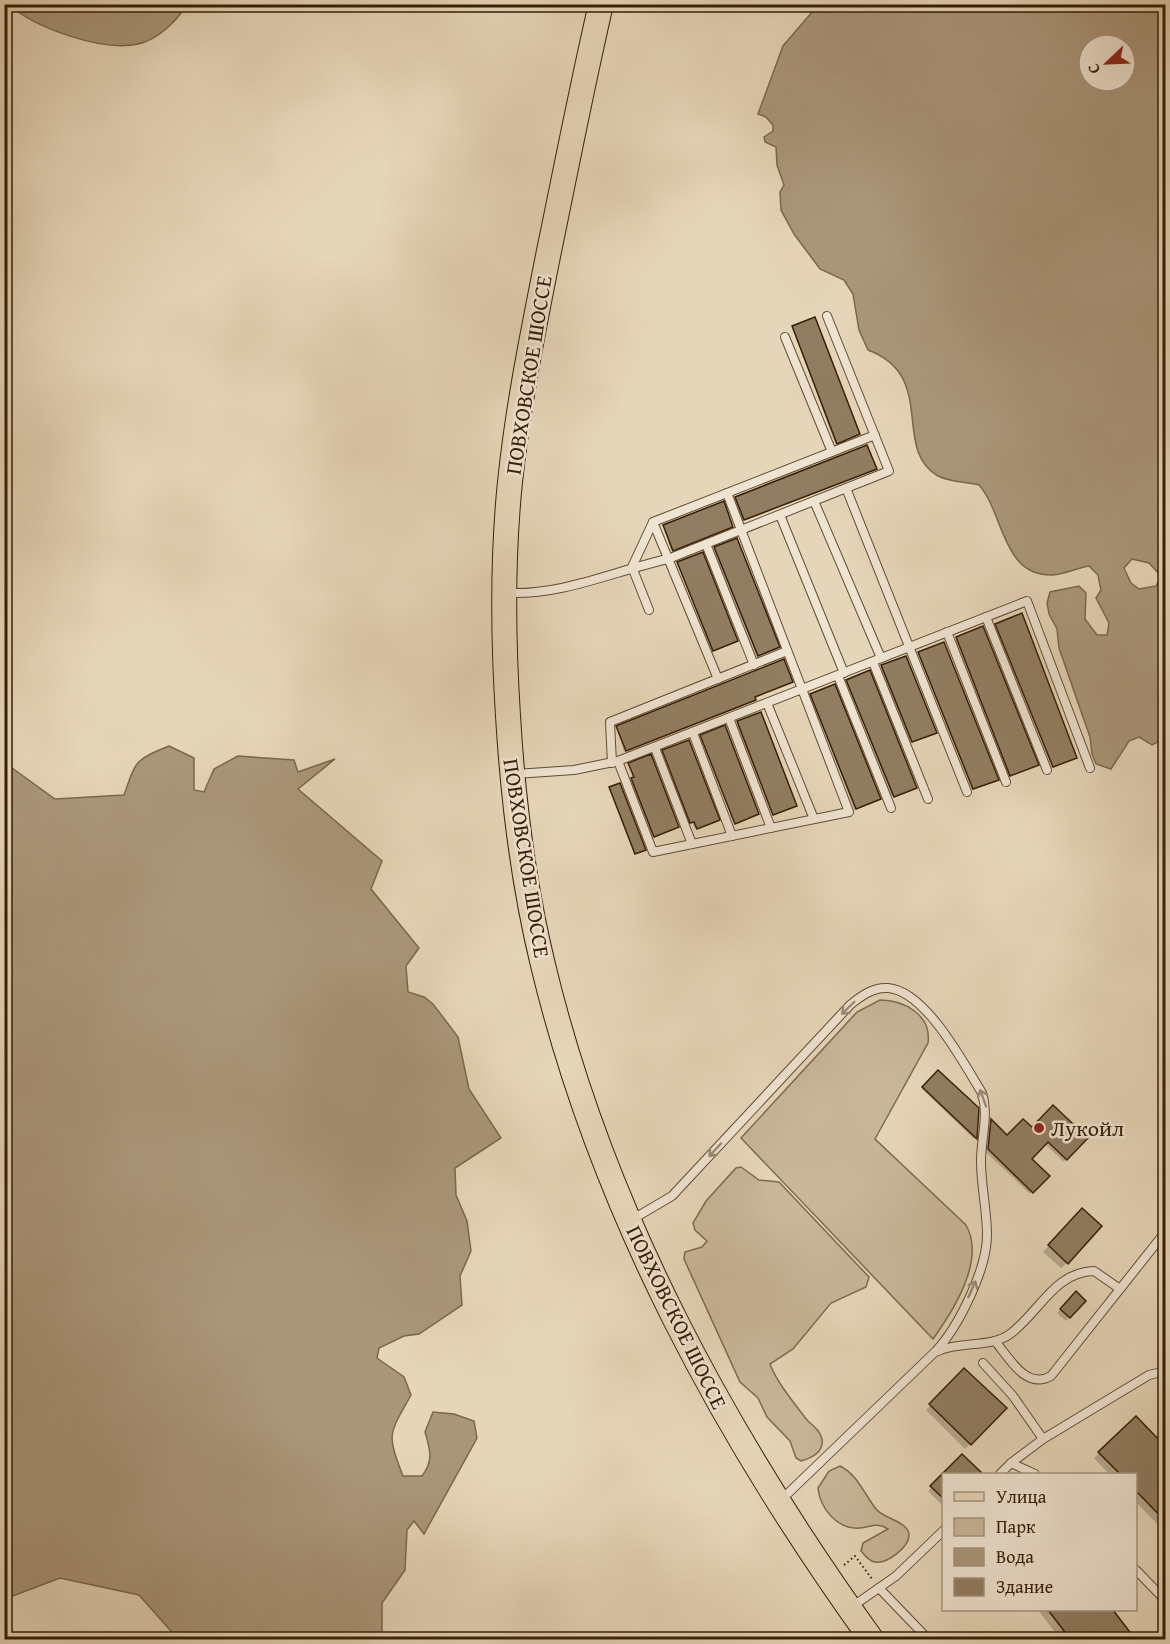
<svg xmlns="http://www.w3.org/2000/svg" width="1170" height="1644" font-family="'Gentium Book Plus',serif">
	<rect width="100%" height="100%" fill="#e6d6b9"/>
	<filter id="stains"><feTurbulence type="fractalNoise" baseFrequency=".00333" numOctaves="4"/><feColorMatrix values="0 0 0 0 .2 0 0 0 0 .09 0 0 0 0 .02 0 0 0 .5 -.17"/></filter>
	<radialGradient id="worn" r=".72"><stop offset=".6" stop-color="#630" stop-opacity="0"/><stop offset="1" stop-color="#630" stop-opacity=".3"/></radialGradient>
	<g fill="#c8b79a" stroke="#7e6a4f" stroke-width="1.5">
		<path d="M 880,1000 C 904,1000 932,1015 928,1043 L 875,1139 L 966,1225 C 986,1260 953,1311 933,1339 L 741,1138 L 857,1012 Z"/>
		<path d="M 741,1167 L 759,1180 L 779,1182 L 869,1277 L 866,1287 L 831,1303 L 793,1349 L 770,1364 C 777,1383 795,1404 807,1420 C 813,1426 820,1430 822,1439 C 824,1452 812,1458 801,1461 L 796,1458 L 790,1441 L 767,1417 L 758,1398 L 740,1382 L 684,1259 L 685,1252 L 702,1247 L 707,1241 L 695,1230 L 693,1223 L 706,1201 L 736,1168 Z"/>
		<path d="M 840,1466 C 857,1474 865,1495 876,1509 C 884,1519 907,1521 909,1534 C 910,1547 887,1564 875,1562 C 868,1561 865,1555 861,1551 L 863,1543 L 888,1529 C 877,1522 871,1527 860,1528 C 837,1530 820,1508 818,1488 L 829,1471 Z"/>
	</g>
	<g fill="#aa977b" stroke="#7b674b" stroke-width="1.5" fill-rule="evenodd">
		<path d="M 819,4 L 1165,5 L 1165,738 L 1152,745 L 1139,737 L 1129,741 L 1111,769 L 1096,764 L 1092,754 L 1090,737 L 1059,648 L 1057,629 L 1049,614 L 1047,603 L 1050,592 L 1079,586 L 1086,593 L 1085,619 L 1097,635 L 1107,635 L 1109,623 L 1096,598 L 1101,590 L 1098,575 L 1089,566 C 1077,568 1065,574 1053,575 C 1002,577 1004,513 979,485 C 966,482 950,482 938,476 C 891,449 938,376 868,350 L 859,330 L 853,294 L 844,280 L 820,269 L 794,234 L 781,210 L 780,192 L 784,185 L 777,165 L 776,147 L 765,142 L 764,137 L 773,131 L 773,125 L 766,117 L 758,114 L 783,46 ZM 1089,45 L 1125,45 L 1125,81 L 1089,81 ZM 1132,559 L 1149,563 L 1161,576 L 1156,586 L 1139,589 L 1131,583 L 1124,568 Z"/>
		<path d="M 9,5 L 187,5 C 176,21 158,40 138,44 C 102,52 36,28 9,5 Z"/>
		<path d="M 169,746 L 194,758 L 194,790 L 204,792 L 214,769 L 238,756 L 294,760 L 298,772 L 335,759 L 298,789 L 382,861 L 371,889 L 419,948 L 406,966 L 408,992 L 424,997 L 433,1004 L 458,1037 L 469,1089 L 501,1138 L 455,1168 L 456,1195 L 467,1221 L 471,1251 L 460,1276 L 462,1305 L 419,1334 L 404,1336 L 379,1348 L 377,1358 L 404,1377 L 411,1395 C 389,1435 386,1432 403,1476 L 422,1476 C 434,1461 430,1449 425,1432 L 433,1412 L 454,1414 L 474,1421 L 477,1438 L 424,1534 L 414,1521 L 407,1530 L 405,1570 L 382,1603 L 382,1639 L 178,1639 L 139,1595 L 60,1578 L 5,1599 L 5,763 L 55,799 L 124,795 C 136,761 134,760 169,746 Z"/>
	</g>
	<g fill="#0003">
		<path d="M 793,327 L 858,434 L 857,435 L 835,444 Z"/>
		<path d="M 873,469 L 742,520 L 734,499 L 736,498 Z"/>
		<path d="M 664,526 L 730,528 L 671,551 Z"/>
		<path d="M 736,540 L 776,649 L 756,657 L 713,550 Z"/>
		<path d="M 678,563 L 735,642 L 712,651 Z"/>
		<path d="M 996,625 L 1075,758 L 1074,759 L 1052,768 Z"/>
		<path d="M 982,628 L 1036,766 L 1009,776 L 955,640 Z"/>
		<path d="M 918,653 L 996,781 L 972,790 Z"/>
		<path d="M 905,658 L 934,733 L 910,742 L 880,668 Z"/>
		<path d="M 783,661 L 790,683 L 754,698 L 753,701 L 624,752 L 617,729 Z"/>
		<path d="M 847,680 L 914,789 L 891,796 Z"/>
		<path d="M 811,695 L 879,799 L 878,800 L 854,810 Z"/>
		<path d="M 760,714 L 794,807 L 772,815 L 736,724 Z"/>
		<path d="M 701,737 L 758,814 L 756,815 L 734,824 Z"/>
		<path d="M 663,751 L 717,821 L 695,829 L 692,822 L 689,823 Z"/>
		<path d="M 629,765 L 677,827 L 676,828 L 652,837 L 631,781 L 633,779 Z"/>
		<path d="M 610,788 L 643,851 L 634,854 Z"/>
		<path d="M 938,1072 L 977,1108 L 974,1139 L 922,1089 Z"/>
		<path d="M 991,1121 L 1007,1137 L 1086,1138 L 1064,1162 L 1045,1144 L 1030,1159 L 1047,1176 L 1030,1194 L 986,1152 Z"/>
		<path d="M 1082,1210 L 1067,1263 L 1061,1268 L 1043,1252 Z"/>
		<path d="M 1076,1293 L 1084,1301 L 1066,1321 L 1057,1313 Z"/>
		<path d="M 964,1370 L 1005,1408 L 965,1449 L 926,1410 Z"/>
		<path d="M 1136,1418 L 1166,1449 L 1166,1533 L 1136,1502 L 1136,1474 L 1109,1474 L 1094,1458 Z"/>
		<path d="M 962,1456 L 982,1474 L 944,1474 Z"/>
		<path d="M 944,1475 L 944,1507 L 928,1491 Z"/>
		<path d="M 1038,1610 L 1111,1610 L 1134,1640 L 1061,1640 Z"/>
	</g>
	<g fill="#917e62" stroke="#351e04" stroke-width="1.5">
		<path d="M 815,317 L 860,434 L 837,444 L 792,326 Z"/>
		<path d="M 867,445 L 877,469 L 744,520 L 735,497 Z"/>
		<path d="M 724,501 L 733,527 L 673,551 L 663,525 Z"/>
		<path d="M 737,538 L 780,647 L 758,656 L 714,547 Z"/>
		<path d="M 703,552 L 738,641 L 713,651 L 677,562 Z"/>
		<path d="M 1022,613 L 1077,758 L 1053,767 L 995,624 Z"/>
		<path d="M 983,626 L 1039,765 L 1010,776 L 956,637 Z"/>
		<path d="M 944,642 L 999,780 L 973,789 L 918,652 Z"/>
		<path d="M 906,656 L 937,733 L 912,742 L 881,665 Z"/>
		<path d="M 784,659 L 793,682 L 755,697 L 756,700 L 626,751 L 616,726 Z"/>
		<path d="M 870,670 L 917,788 L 894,797 L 846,680 Z"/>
		<path d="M 835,684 L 881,799 L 856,809 L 810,694 Z"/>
		<path d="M 761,712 L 797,806 L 773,815 L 737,721 Z"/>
		<path d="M 725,725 L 759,814 L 735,824 L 700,735 Z"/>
		<path d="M 689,740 L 720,820 L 697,829 L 694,822 L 690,823 L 662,750 Z"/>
		<path d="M 651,754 L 679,827 L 654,837 L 631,778 L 634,777 L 628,763 Z"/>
		<path d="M 620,783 L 646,850 L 635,854 L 609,787 Z"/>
		<path d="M 938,1070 L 979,1108 L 977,1139 L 922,1087 Z"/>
		<path d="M 1053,1105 L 1088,1138 L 1067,1160 L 1048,1142 L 1032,1159 L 1050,1176 L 1033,1193 L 988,1149 L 991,1119 L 1007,1135 L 1023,1119 L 1032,1127 Z"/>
		<path d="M 1082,1208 L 1102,1226 L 1068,1264 L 1048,1245 Z"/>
		<path d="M 1076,1291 L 1086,1301 L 1070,1318 L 1060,1309 Z"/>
		<path d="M 964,1368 L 1007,1408 L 971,1445 L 929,1404 Z"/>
		<path d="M 1136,1416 L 1166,1447 L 1166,1522 L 1136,1491 L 1136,1474 L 1120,1474 L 1098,1452 Z"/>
		<path d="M 962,1454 L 983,1474 L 944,1474 L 944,1499 L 930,1486 Z"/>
		<path d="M 1048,1610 L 1113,1610 L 1136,1640 L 1071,1640 Z"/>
	</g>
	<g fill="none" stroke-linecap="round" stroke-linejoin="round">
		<g stroke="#614c31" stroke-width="10">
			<g id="service">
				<path d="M 785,337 L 832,452"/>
				<path d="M 846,488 L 967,792"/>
				<path d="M 814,501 L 881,658"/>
				<path d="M 780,515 L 844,673"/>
				<path d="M 653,522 L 718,679"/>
				<path d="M 706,544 L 754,665"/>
				<path d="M 508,593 C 564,595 614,571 668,559 L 889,471 L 827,316"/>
				<path d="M 649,610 L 632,567 L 653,522 L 875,435"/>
				<path d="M 986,617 L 1047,770"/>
				<path d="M 947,632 L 1006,782"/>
				<path d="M 873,662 L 928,799"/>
				<path d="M 838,676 L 891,808"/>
				<path d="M 767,703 L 814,819"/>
				<path d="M 729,718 L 771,828"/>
				<path d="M 693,733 L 732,836"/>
				<path d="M 655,748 L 692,844"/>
				<path d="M 618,761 L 653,852 L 849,812 L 727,493"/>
				<path d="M 612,763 L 610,722 L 787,651"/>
				<path d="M 516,774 L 574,770 L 618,761 L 1027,601 L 1090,768"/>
				<path d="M 633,1219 L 672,1196 L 850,1005 C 861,996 873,987 888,988 C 926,991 964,1064 982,1093 C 989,1116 981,1138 981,1161 C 981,1186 987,1210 987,1235 C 987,1269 959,1326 936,1351 L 781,1500"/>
				<path d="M 995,1341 C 1010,1359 1026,1390 1051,1376 L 1166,1231"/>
				<path d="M 938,1351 C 960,1341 991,1348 1010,1334 C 1039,1313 1054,1272 1094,1271 L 1120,1289"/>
				<path d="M 983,1363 L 1013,1396 L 1043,1439"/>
				<path d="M 1011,1463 L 1043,1439 L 1149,1375 L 1166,1371"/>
				<path d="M 1000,1474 L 1011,1463 L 1035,1474"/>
				<path d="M 1136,1570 L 1166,1601"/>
				<path d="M 879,1588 L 929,1640"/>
				<path d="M 853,1606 L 896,1576 L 944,1530"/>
			</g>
		</g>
		<g stroke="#351e04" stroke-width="26">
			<path id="primary" d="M 601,4 C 582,86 566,169 549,251 C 534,327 518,404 510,482 C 502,560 503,638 508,716 C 513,800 523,883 543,965 C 602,1211 725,1436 872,1640"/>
		</g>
		<path stroke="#351e04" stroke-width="2" stroke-dasharray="1.5 3" stroke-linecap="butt" d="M 844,1565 L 855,1556 L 872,1579"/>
		<use href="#service" stroke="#efe4d2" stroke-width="8"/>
		<use href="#primary" stroke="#e6d6b9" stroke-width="24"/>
	</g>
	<defs><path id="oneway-shaft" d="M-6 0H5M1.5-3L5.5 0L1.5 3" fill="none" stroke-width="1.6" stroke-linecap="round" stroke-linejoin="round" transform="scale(1.5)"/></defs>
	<g stroke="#9b8b75">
		<use href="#oneway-shaft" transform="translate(848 1008) rotate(136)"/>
		<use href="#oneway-shaft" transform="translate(983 1098) rotate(-110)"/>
		<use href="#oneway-shaft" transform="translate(715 1150) rotate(133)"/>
		<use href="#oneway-shaft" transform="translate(972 1289) rotate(-66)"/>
	</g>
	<circle fill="#8f2418" stroke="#efe4d2" stroke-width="2" cx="1039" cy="1128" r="6"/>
	<g text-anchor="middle" stroke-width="5" stroke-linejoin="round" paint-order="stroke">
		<g font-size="22" fill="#351e04" stroke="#efe4d2">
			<text transform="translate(528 375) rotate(-81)" y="8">ПОВХОВСКОЕ ШОССЕ</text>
			<text transform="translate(527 858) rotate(81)" y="8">ПОВХОВСКОЕ ШОССЕ</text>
			<text transform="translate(677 1317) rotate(64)" y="8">ПОВХОВСКОЕ ШОССЕ</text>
		</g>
		<g font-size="22" fill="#351e04" stroke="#efe4d2" text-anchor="start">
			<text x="1051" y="1136">Лукойл</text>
		</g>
	</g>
	<rect width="1170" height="1644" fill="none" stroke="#e6d6b9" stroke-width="24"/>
	<rect x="6" y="6" width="1158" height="1632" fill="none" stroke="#351e04" stroke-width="3"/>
	<rect x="12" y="12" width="1146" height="1620" fill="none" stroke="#351e04" stroke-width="1.5"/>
	<rect x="942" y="1473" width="195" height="138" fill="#efe4d2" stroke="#a59580" stroke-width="1.5"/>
	<rect x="954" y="1492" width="30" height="9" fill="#e6d6b9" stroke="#a59580" stroke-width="1.5"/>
	<text x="996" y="1503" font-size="18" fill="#351e04">Улица</text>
	<rect x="954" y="1518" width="30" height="18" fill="#c8b79a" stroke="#a59580" stroke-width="1.5"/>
	<text x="996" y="1533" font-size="18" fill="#351e04">Парк</text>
	<rect x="954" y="1548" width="30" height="18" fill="#aa977b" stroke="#a59580" stroke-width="1.5"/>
	<text x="996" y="1563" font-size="18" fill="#351e04">Вода</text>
	<rect x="954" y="1578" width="30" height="18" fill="#917e62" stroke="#a59580" stroke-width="1.5"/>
	<text x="996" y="1593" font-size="18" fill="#351e04">Здание</text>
	<g transform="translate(1107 63) rotate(247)"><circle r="28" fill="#efe4d2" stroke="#a59580" stroke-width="1.5"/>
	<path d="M0-4.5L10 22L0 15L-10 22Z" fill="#8f2418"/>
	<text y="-9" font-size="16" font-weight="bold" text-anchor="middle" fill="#351e04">С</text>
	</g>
	<rect width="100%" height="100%" filter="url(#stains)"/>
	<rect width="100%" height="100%" fill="url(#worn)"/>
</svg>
